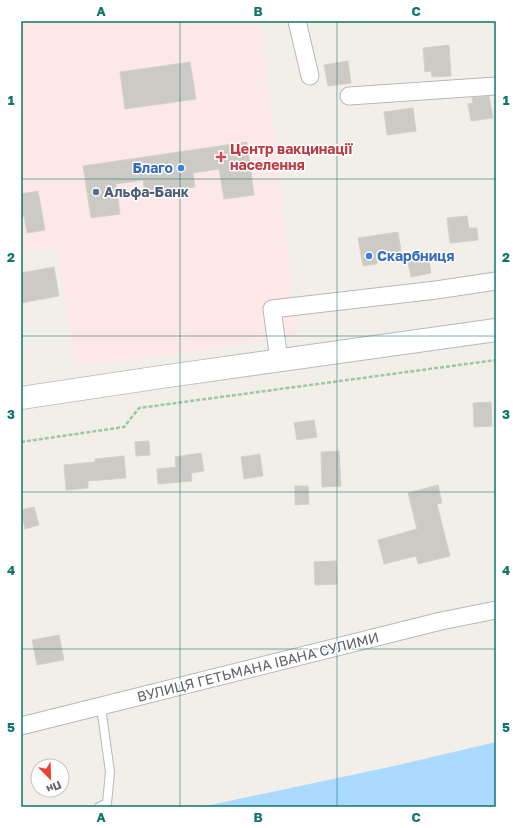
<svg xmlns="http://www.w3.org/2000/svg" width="517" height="828" font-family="'Golos Text',sans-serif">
	<rect width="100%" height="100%" fill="#f1efe8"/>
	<path fill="#fce8e6" d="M 21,21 L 260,21 L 298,337 L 75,367 L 57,247 L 21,253 Z"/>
	<path fill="#aadaff" d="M 496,742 L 496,807 L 201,807 L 394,766 Z"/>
	<g fill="#cccac5" stroke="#d6d1c6">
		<path d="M 449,45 L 451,76 L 432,77 L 431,71 L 425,72 L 423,48 Z"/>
		<path d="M 348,61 L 351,83 L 328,86 L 324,65 Z"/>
		<path d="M 190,62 L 196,99 L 125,109 L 120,72 Z"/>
		<path d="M 489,96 L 493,118 L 471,121 L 468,104 L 473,103 L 472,98 Z"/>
		<path d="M 413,108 L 416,131 L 387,135 L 384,112 Z"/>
		<path d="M 247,142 L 254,195 L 224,199 L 219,169 L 193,173 L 195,187 L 145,194 L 143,180 L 116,184 L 120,214 L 91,218 L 83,166 Z"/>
		<path d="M 38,191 L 45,230 L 27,233 L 24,216 L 21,217 L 21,194 Z"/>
		<path d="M 467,216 L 469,228 L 477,228 L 478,240 L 450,243 L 447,218 Z"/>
		<path d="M 398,232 L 401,251 L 376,255 L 377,264 L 363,266 L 358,238 Z"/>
		<path d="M 428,255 L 431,273 L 411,277 L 407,258 Z"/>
		<path d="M 54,267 L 59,296 L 21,303 L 21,273 Z"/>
		<path d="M 491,402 L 492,426 L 474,427 L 473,403 Z"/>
		<path d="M 314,420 L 317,437 L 297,440 L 294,423 Z"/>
		<path d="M 149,441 L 150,455 L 136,456 L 135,442 Z"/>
		<path d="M 339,451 L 341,486 L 322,487 L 321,452 Z"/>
		<path d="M 201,453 L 204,471 L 191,473 L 192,481 L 158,484 L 157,469 L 176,467 L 175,457 Z"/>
		<path d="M 260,454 L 263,476 L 244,479 L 241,457 Z"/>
		<path d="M 124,456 L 126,478 L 88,481 L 88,488 L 66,490 L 64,465 L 95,462 L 95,459 Z"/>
		<path d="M 438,485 L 442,503 L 437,504 L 450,556 L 418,564 L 416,556 L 384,564 L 378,540 L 417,529 L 408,493 Z"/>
		<path d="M 295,486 L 308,486 L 309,504 L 295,505 Z"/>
		<path d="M 34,507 L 39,525 L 25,529 L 21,510 Z"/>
		<path d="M 336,561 L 337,584 L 315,585 L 314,562 Z"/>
		<path d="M 59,635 L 64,660 L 37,665 L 32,640 Z"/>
	</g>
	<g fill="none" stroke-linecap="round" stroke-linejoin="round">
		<g stroke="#b5b8bc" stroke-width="10">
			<path id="service" d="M 99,807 L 107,803 L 110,772 L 101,707"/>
		</g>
		<g stroke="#b5b8bc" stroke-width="19">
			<g id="minor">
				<path d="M 297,21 L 310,76"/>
				<path d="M 349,96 L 496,86"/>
				<path d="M 279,360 L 272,309 L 436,290 L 496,281"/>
				<path d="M 21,726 L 441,621 L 496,610"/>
			</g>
		</g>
		<g stroke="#b6babf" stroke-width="24">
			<path id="secondary" d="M 21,398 L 161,377 L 496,330"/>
		</g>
		<path stroke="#9cc7a9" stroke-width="2.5" stroke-dasharray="4 2" stroke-linecap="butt" d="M 21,442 L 124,427 L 139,408 L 496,360"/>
		<use href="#service" stroke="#fff" stroke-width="8"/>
		<use href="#minor" stroke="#fff" stroke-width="17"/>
		<use href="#secondary" stroke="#fff" stroke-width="22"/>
	</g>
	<path fill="none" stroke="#0f766e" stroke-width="1" stroke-opacity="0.55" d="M 180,21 L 180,807M 337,21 L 337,807M 21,179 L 496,179M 21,336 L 496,336M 21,492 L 496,492M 21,649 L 496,649"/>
	<path fill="#e0444e" stroke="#fff" stroke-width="1.5" d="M219 151h4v4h4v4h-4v4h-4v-4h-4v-4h4z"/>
	<g fill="#3f7fe0" stroke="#fff" stroke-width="1.5">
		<circle cx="181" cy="168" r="4"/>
		<circle cx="369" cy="256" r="4"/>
	</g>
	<circle fill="#5c6f8a" stroke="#fff" stroke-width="1.5" cx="96" cy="192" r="4"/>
	<g text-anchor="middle" stroke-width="3" stroke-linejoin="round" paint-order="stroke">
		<g font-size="14" font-weight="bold" fill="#be3a42" stroke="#fff" text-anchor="start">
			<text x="230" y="154">Центр вакцинації<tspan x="230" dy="16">населення</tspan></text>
		</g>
		<g font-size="14" font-weight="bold" fill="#366cbe" stroke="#fff" text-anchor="end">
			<text x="173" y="173">Благо</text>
			<text x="377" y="261" text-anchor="start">Скарбниця</text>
		</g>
		<g font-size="14" font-weight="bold" fill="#4e5e75" stroke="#fff" text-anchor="start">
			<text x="104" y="197">Альфа-Банк</text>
		</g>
		<g font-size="14" fill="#5f6368" stroke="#fff">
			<text transform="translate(258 667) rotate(-14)" y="5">ВУЛИЦЯ ГЕТЬМАНА ІВАНА СУЛИМИ</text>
		</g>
	</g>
	<rect width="517" height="828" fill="none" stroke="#ffffff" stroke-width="44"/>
	<g transform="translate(50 778) rotate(157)"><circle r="19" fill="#ffffff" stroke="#bfc1c3"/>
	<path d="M0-3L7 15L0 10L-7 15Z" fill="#ea4335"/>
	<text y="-6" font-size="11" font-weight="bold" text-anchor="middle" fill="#5f6368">Пн</text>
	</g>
	<rect x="22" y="22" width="473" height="784" fill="none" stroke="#0f766e" stroke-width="1.5"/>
	<g font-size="13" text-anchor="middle" font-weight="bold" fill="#0f766e">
		<text x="101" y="16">A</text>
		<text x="258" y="16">B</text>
		<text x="416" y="16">C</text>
		<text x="11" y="105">1</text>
		<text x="506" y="105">1</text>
		<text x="11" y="262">2</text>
		<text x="506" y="262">2</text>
		<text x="11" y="419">3</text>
		<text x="506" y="419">3</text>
		<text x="11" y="575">4</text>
		<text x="506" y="575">4</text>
		<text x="11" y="732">5</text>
		<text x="506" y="732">5</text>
		<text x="101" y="822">A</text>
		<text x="258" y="822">B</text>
		<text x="416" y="822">C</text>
	</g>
</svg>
